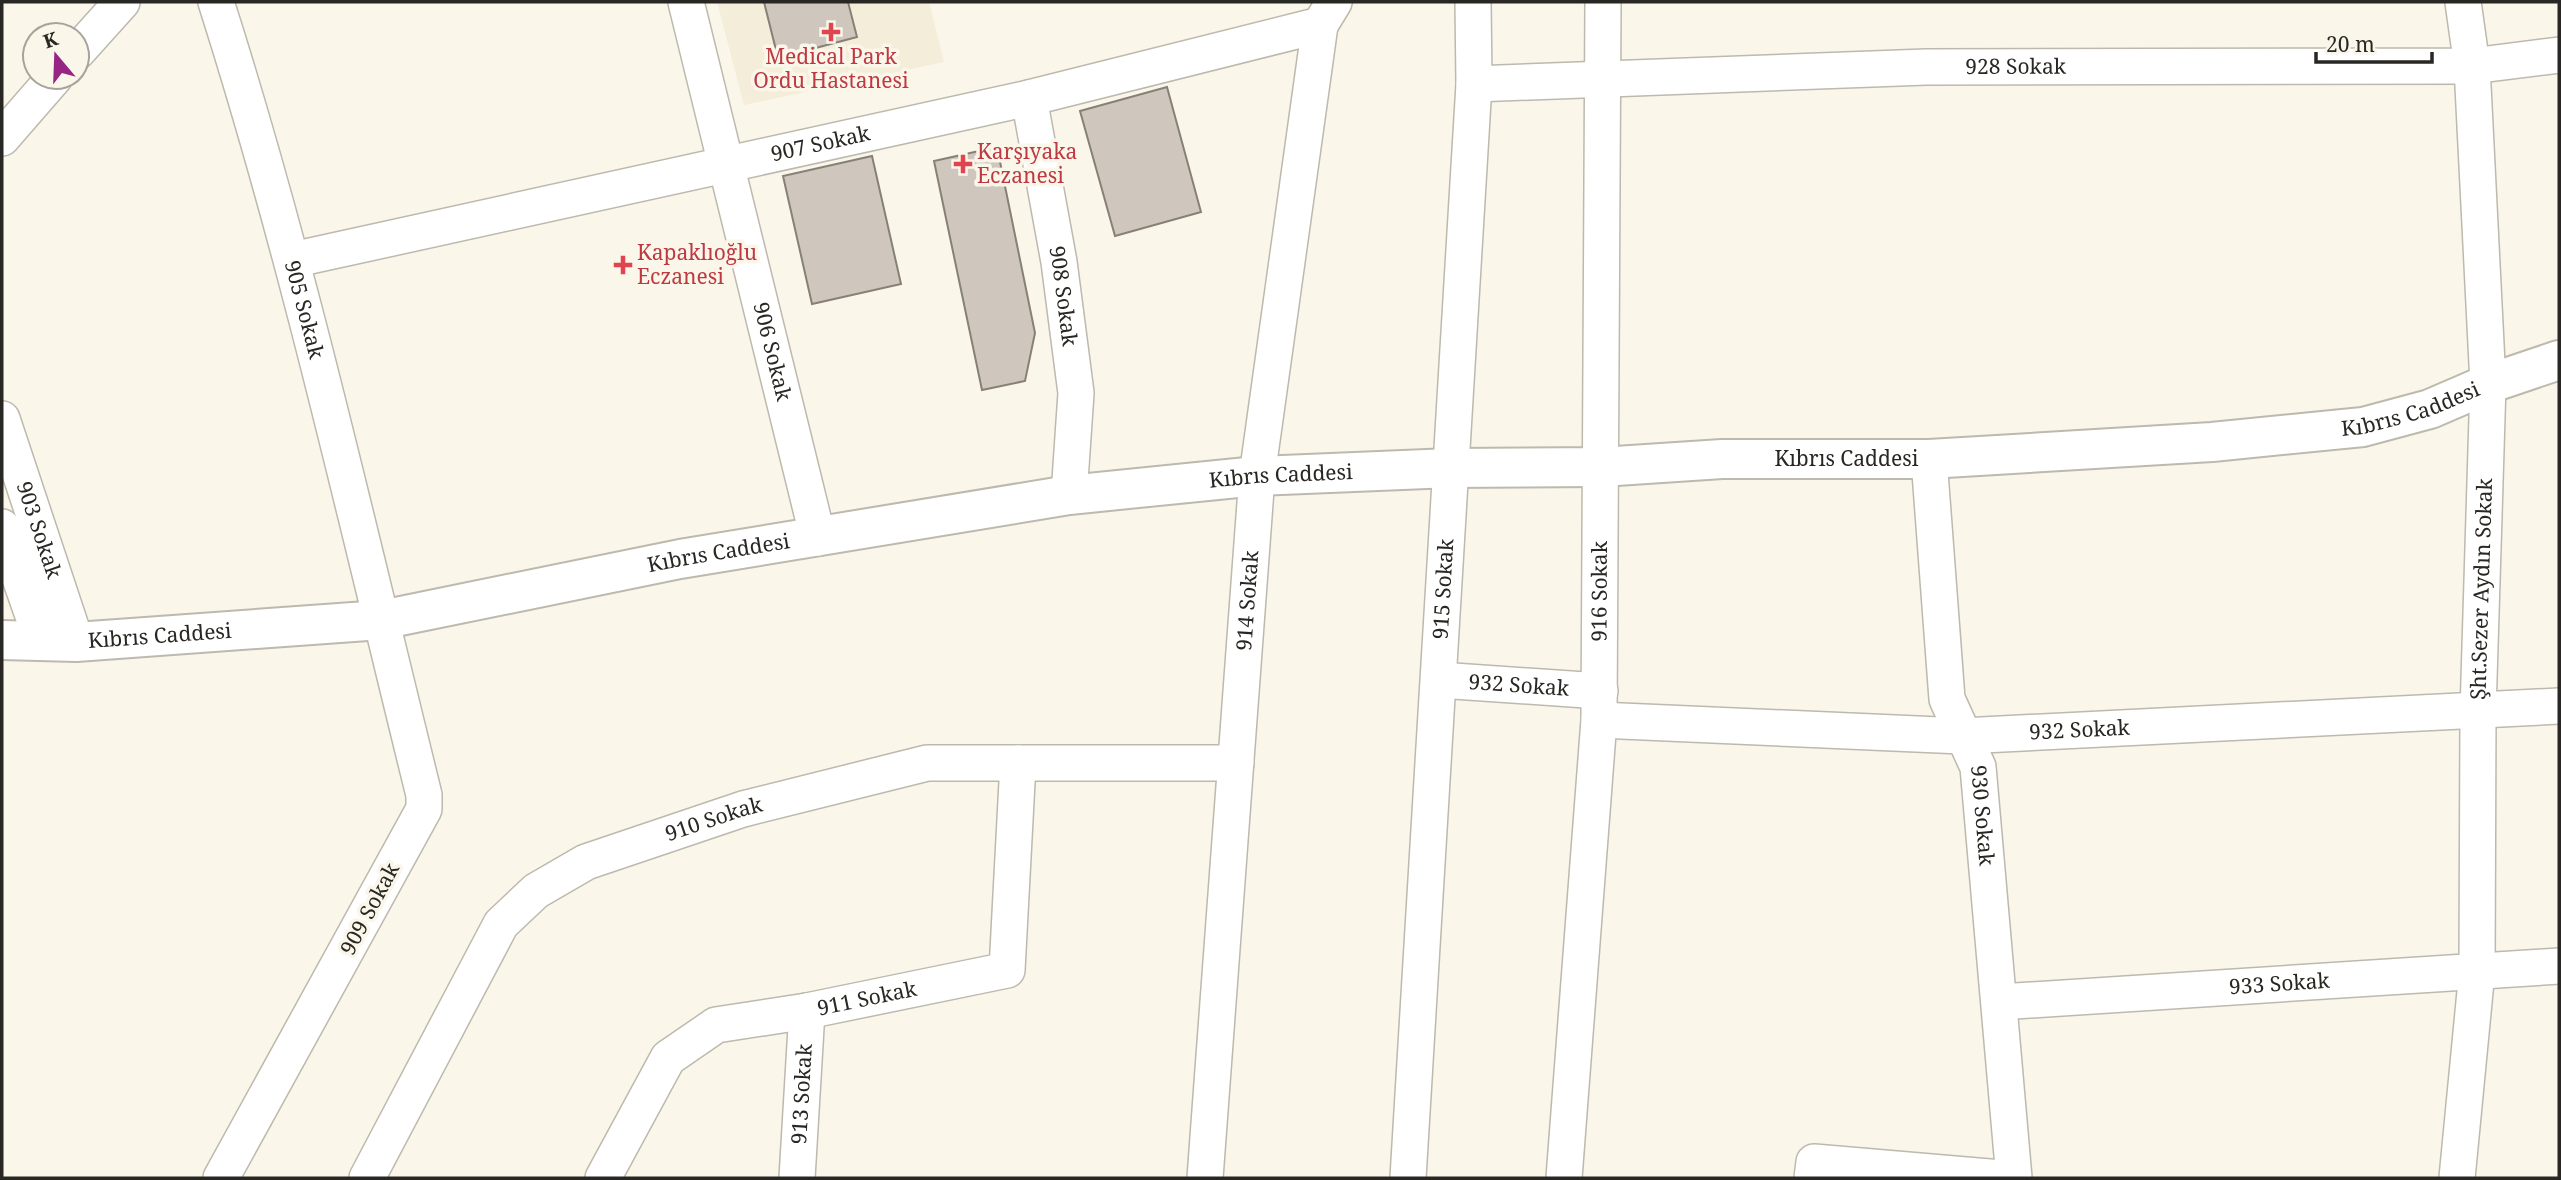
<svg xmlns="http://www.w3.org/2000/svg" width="2561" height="1180" font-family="'Noto Serif',serif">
	<rect width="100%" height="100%" fill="#faf6ea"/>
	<path fill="#f3edd9" d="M 717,2 L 929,2 L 944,62 L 744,105 Z"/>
	<g fill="#cfc7bd" stroke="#878077" stroke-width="2">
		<path d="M 764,2 L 848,2 L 857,37 L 778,58 Z"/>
		<path d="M 1167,87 L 1201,212 L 1115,236 L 1080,111 Z"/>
		<path d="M 997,147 L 1035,333 L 1025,381 L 982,390 L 934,161 Z"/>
		<path d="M 872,156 L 901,284 L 812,304 L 783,176 Z"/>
	</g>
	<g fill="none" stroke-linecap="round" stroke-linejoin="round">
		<g stroke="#bdb9ad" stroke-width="38">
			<g id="street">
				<path id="s1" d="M 216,2 C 299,262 358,529 424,795 L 424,809 L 221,1178"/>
				<path id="s2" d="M 686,2 L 818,538"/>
				<path d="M 77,52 L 122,2"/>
				<path id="s3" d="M 1474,84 L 1926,67 L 2472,66 L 2559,55"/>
				<path id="s4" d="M 1029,98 L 1059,262 L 1076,393 L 1069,495"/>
				<path d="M 2,138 L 55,77"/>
				<path id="s5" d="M 292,260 L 1029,98 L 1320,25 L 1334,2"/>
				<path id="s6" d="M 2,419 L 76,642"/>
				<path id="s7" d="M 1929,459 L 1947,699 L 1978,767 L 2014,1178"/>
				<path d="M 2,527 L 42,641"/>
				<path id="s8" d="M 1439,680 L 1600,691"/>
				<path id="s9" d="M 1599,720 L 1962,736 L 2559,706"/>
				<path id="s10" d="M 2000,1002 L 2559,966"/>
				<path id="s11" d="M 367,1178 L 501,924 L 536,891 L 586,862 L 743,809 L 927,763 L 1236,763"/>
				<path id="s12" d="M 603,1178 L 668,1058 L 716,1025 L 807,1011 L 1007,970 L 1018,763"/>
				<path id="s13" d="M 797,1178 L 807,1011"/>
				<path id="s14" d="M 1205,1178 L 1257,476 L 1320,25"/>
				<path id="s15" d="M 1408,1178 L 1474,84 L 1473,2"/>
				<path id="s16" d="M 1564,1178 L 1599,720 L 1603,2"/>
				<path d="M 1812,1178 L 1814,1162 L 2001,1178"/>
				<path id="s17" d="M 2457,1178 L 2477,971 L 2478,712 L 2488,384 L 2472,66 L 2463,2"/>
			</g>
		</g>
		<g stroke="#bdb9ad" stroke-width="42">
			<g id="secondary">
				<path id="s18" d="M 2,640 L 76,642 L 381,620 L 680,559 L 1069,495 L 1257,476 L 1451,468 L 1601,467 L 1722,459 L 1929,459 L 2212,442 L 2363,427 L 2430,409 L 2488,384 L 2559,360"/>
			</g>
		</g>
		<use href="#street" stroke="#fff" stroke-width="35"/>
		<use href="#secondary" stroke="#fff" stroke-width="38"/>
	</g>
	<g fill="#e0444e" stroke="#faf6ea" stroke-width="2.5">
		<path d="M827.5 21.5h7v7h7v7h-7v7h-7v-7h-7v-7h7z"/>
		<path d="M959.5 153.5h7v7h7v7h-7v7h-7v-7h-7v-7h7z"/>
		<path d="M619.5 254.5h7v7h7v7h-7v7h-7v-7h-7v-7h7z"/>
	</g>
	<g text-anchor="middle" stroke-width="7" stroke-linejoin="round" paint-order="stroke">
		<g font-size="21" fill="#be3a42" stroke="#faf6ea" text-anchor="start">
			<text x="831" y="64" text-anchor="middle">Medical Park<tspan x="831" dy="24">Ordu Hastanesi</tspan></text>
			<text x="977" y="159">Karşıyaka<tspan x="977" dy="24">Eczanesi</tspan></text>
			<text x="637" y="260">Kapaklıoğlu<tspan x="637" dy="24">Eczanesi</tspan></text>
		</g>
		<g font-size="21" fill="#282723" stroke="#faf6ea">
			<text dy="7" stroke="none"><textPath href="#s3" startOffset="542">928 Sokak</textPath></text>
			<text dy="7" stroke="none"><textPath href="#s5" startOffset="541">907 Sokak</textPath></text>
			<text dy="7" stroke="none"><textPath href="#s4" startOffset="201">908 Sokak</textPath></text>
			<text dy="7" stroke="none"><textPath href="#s1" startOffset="320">905 Sokak</textPath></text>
			<text dy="7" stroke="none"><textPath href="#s2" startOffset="360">906 Sokak</textPath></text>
			<text dy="7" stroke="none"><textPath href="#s18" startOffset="2426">Kıbrıs Caddesi</textPath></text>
			<text dy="7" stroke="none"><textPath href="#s18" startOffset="1858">Kıbrıs Caddesi</textPath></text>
			<text dy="7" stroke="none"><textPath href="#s18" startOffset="1292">Kıbrıs Caddesi</textPath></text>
			<text dy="7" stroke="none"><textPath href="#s6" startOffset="117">903 Sokak</textPath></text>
			<text dy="7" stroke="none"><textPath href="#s18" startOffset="724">Kıbrıs Caddesi</textPath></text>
			<text dy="7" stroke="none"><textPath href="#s15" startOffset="590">915 Sokak</textPath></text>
			<text dy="7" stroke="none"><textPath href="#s17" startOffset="590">Şht.Sezer Aydın Sokak</textPath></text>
			<text dy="7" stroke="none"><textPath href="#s16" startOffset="588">916 Sokak</textPath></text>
			<text dy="7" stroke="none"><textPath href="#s14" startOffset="579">914 Sokak</textPath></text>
			<text dy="7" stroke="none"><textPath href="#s18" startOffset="158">Kıbrıs Caddesi</textPath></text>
			<text dy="7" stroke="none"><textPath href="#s8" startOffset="80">932 Sokak</textPath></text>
			<text dy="7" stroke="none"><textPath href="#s9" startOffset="481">932 Sokak</textPath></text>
			<text dy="7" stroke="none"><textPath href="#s7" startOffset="364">930 Sokak</textPath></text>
			<text dy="7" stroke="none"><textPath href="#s11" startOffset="528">910 Sokak</textPath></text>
			<text transform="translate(370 909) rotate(-62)" y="7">909 Sokak</text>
			<text dy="7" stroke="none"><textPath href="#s10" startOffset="280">933 Sokak</textPath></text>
			<text dy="7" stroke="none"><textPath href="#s12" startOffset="348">911 Sokak</textPath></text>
			<text dy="7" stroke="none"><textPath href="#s13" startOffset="84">913 Sokak</textPath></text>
		</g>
	</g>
	<rect width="2561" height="1180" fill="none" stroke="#282723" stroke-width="7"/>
	<g transform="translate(56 56) rotate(341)"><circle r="33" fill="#faf6ea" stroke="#a6a39a" stroke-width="2"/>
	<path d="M0-5L12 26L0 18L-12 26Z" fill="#972584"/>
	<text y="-10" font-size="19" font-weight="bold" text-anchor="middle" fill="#282723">K</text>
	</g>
	<path d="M2316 52v10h116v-10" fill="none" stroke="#282723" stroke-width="3.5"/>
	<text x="2326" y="52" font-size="21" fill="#282723" stroke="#faf6ea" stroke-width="5" paint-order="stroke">20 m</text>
</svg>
